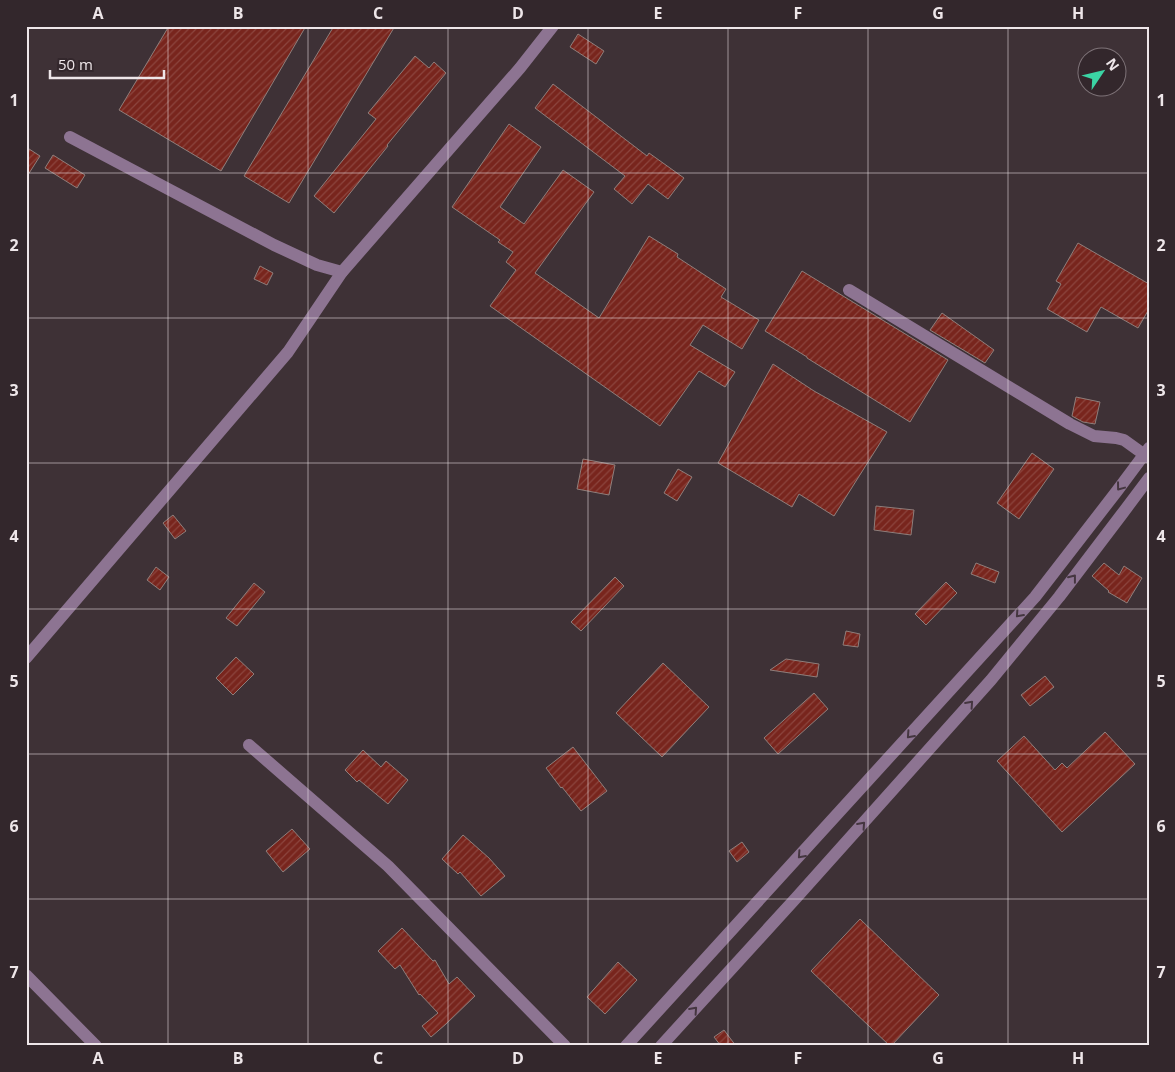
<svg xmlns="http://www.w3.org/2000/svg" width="1175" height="1072" font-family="'Open Sans',sans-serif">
	<defs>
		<pattern id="building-hatch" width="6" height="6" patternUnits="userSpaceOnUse" patternTransform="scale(1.25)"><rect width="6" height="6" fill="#78251d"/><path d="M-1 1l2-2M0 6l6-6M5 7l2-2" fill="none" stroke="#8c453e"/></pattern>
	</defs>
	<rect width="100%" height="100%" fill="#3e3136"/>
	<g fill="url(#building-hatch)" stroke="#8e7e7b">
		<path d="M 169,26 L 306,26 L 221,171 L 119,110 Z"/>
		<path d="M 334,26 L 395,26 L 289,203 L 244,176 Z"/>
		<path d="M 578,34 L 604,51 L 596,64 L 570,47 Z"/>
		<path d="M 415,56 L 429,68 L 434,62 L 446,73 L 387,145 L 388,146 L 334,213 L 314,196 L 376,119 L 368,113 Z"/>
		<path d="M 553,84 L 647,156 L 649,153 L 684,178 L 668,199 L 648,184 L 632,204 L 614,189 L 625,176 L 535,108 Z"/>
		<path d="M 509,124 L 541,147 L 500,207 L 524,224 L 563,170 L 594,192 L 535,273 L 599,318 L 649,236 L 678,254 L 677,257 L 726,289 L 721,297 L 759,320 L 742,349 L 703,325 L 690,345 L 735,372 L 725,387 L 699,371 L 660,426 L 490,306 L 516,270 L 506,262 L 513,252 L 498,242 L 500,240 L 452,207 Z"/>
		<path d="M 26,147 L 40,156 L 26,178 Z"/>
		<path d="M 53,155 L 85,175 L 77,188 L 45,168 Z"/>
		<path d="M 1078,243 L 1149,284 L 1149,309 L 1138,328 L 1101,307 L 1087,332 L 1047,309 L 1061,284 L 1056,281 Z"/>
		<path d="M 260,266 L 273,273 L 267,285 L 254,279 Z"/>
		<path d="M 802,271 L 948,360 L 910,422 L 807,358 L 807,357 L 765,331 Z"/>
		<path d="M 942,313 L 994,350 L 985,363 L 930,330 Z"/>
		<path d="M 773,364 L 814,391 L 887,432 L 834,516 L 799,494 L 792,507 L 718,463 Z"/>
		<path d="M 1076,397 L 1100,402 L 1095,424 L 1083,422 L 1072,416 Z"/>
		<path d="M 1032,453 L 1054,469 L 1019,519 L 997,503 Z"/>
		<path d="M 583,459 L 615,465 L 609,495 L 577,489 Z"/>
		<path d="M 678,469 L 692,477 L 677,501 L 664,493 Z"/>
		<path d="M 876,506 L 914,510 L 911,535 L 874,530 Z"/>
		<path d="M 173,515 L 186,531 L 175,539 L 163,523 Z"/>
		<path d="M 976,563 L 999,572 L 995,583 L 971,574 Z"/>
		<path d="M 1104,563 L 1119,575 L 1124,566 L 1142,578 L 1127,603 L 1108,592 L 1109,591 L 1092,576 Z"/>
		<path d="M 156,567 L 169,577 L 160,590 L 147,580 Z"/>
		<path d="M 615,577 L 624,586 L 581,631 L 571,622 Z"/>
		<path d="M 946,582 L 957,593 L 926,625 L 915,614 Z"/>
		<path d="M 254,583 L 265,592 L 237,626 L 226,618 Z"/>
		<path d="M 846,631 L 860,634 L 858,647 L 843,645 Z"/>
		<path d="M 236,657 L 254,674 L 233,695 L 216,678 Z"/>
		<path d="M 786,659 L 819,664 L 817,677 L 770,670 Z"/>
		<path d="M 663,663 L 709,707 L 662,757 L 616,713 Z"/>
		<path d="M 1045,676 L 1054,687 L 1030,706 L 1021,695 Z"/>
		<path d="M 814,693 L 828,709 L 778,754 L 764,738 Z"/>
		<path d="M 1105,732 L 1135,764 L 1062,832 L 997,761 L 1024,736 L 1055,770 L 1062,763 L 1067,768 Z"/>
		<path d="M 573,747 L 607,791 L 581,811 L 562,787 L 561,788 L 546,768 Z"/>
		<path d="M 363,750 L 381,767 L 386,761 L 408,780 L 388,804 L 359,780 L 357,782 L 345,770 Z"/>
		<path d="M 292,829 L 310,849 L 283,872 L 266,851 Z"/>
		<path d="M 463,835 L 489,858 L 505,876 L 481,896 L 460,872 L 458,874 L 442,859 Z"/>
		<path d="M 742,842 L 749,852 L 737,862 L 729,851 Z"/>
		<path d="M 860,919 L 939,995 L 891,1046 L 890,1046 L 811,971 Z"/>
		<path d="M 402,928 L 433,961 L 435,960 L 449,984 L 457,977 L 475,996 L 446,1024 L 431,1037 L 422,1026 L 438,1013 L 420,994 L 419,995 L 400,965 L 395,969 L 378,951 Z"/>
		<path d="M 618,962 L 637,980 L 605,1014 L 587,997 Z"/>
		<path d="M 724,1030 L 736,1046 L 721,1046 L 714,1037 Z"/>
	</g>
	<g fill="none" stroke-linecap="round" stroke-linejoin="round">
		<g stroke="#8d7492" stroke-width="12">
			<path d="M 70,137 L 274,245 L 317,265 L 342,272"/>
			<path d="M 849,290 L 1070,424 L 1094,436 L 1116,438 L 1124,440 L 1149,458"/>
			<path d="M 26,658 L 288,352 L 342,272 L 520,68 L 553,26"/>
			<path d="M 249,745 L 388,866 L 565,1046"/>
			<path d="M 26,975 L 96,1046"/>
			<path d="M 626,1046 L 1035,597 L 1117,491 L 1149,448"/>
			<path d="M 661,1046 L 796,898 L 991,680 L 1059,597 L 1122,514 L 1149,478"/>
		</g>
	</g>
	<defs><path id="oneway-chevron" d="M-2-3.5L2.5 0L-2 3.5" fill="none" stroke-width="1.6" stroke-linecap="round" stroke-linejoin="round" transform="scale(1.25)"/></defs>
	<g stroke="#453640">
		<use href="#oneway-chevron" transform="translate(1120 487) rotate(127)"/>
		<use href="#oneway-chevron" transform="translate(1073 578) rotate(-52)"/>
		<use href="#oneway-chevron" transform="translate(1019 614) rotate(132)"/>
		<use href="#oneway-chevron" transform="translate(970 704) rotate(-48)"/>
		<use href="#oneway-chevron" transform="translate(910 735) rotate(132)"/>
		<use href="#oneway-chevron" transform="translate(862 825) rotate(-48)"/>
		<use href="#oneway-chevron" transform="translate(801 855) rotate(132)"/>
		<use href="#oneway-chevron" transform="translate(694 1010) rotate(-48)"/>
	</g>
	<path fill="none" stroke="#eee6e9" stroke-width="1" stroke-opacity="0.55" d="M 168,26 L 168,1046M 308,26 L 308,1046M 448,26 L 448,1046M 588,26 L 588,1046M 728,26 L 728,1046M 868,26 L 868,1046M 1008,26 L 1008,1046M 26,173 L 1149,173M 26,318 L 1149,318M 26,463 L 1149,463M 26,609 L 1149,609M 26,754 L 1149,754M 26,899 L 1149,899"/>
	<rect width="1175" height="1072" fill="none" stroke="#33272c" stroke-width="55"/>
	<g transform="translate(1102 72) rotate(55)"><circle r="24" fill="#33272c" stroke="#7e7378"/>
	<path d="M0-4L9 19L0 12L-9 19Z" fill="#3bd4a4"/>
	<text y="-8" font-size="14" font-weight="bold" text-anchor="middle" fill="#eee6e9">N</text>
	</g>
	<path d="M50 70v8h114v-8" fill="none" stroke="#eee6e9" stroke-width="2.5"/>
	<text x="58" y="70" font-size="15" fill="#eee6e9" stroke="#33272c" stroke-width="4" paint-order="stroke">50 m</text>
	<rect x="28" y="28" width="1120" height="1016" fill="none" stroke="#eee6e9" stroke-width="2"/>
	<g font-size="16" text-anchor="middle" font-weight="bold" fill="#eee6e9">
		<text x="98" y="19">A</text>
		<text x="238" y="19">B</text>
		<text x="378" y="19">C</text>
		<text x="518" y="19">D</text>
		<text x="658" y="19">E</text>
		<text x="798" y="19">F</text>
		<text x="938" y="19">G</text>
		<text x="1078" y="19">H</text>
		<text x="14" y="106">1</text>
		<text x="1161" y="106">1</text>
		<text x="14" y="251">2</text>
		<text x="1161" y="251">2</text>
		<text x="14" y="396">3</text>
		<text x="1161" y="396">3</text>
		<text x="14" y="542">4</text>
		<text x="1161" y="542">4</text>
		<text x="14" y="687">5</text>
		<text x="1161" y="687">5</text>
		<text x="14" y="832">6</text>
		<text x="1161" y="832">6</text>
		<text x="14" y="978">7</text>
		<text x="1161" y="978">7</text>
		<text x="98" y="1064">A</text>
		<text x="238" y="1064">B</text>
		<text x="378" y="1064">C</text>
		<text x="518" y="1064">D</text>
		<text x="658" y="1064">E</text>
		<text x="798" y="1064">F</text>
		<text x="938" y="1064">G</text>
		<text x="1078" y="1064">H</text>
	</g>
</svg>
